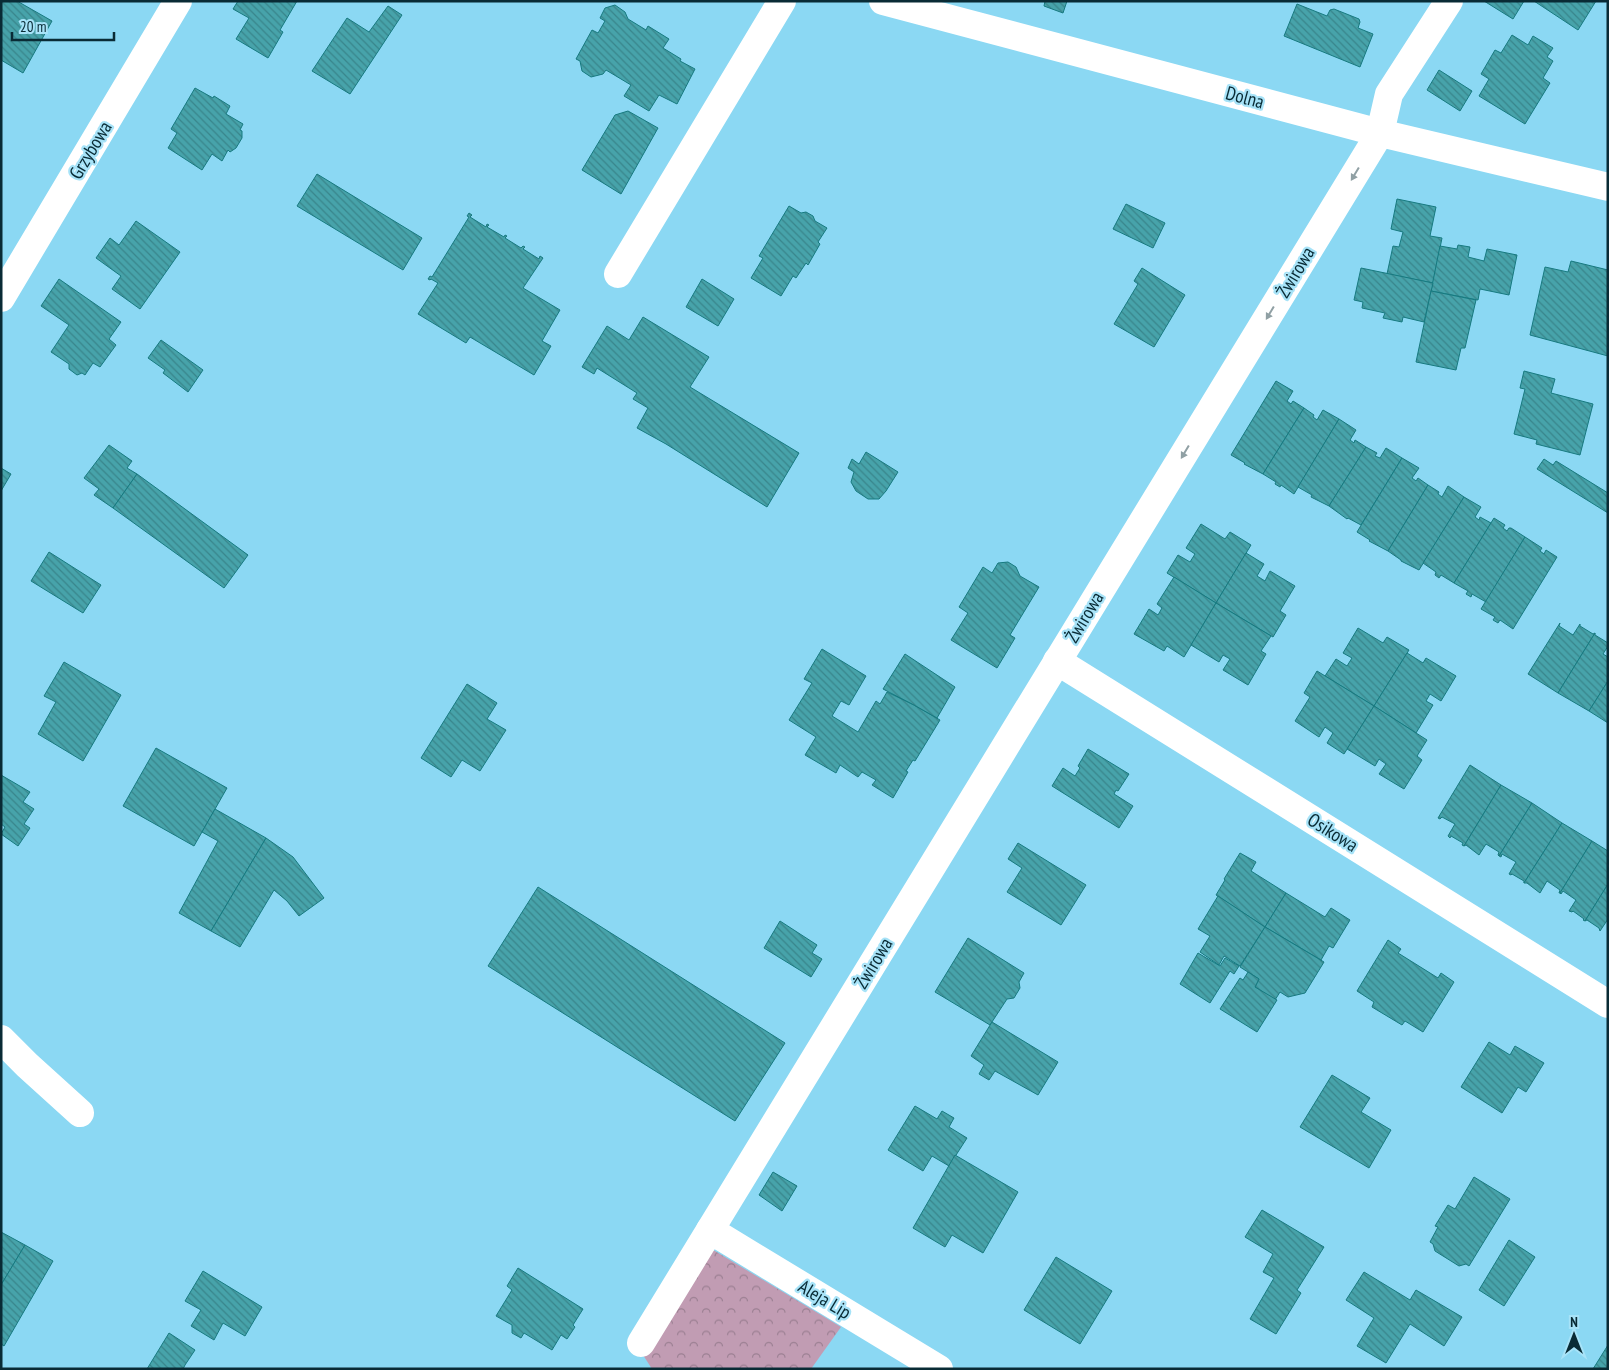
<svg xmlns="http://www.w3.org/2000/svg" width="1609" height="1370" font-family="'PT Sans Narrow',sans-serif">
	<defs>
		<pattern id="forest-crowns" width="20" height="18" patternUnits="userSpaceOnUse" patternTransform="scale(1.25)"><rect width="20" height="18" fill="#c19cb3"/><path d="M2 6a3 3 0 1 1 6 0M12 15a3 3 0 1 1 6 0" fill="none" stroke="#9b7f92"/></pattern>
		<pattern id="building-back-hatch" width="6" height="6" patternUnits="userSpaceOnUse" patternTransform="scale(1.25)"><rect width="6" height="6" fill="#47a3aa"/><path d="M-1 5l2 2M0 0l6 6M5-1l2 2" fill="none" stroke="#39858b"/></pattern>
	</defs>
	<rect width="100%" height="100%" fill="#8bd8f3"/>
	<path fill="url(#forest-crowns)" d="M 710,1248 L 841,1327 L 811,1369 L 652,1369 L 643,1355 Z"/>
	<g fill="url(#building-back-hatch)" stroke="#177a80">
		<path d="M 1,1 L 17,1 L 52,21 L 23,73 L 1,60 Z"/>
		<path d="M 238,1 L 297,1 L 280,30 L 283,32 L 268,58 L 236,39 L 249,18 L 233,9 Z"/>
		<path d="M 1045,1 L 1067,1 L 1063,13 L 1044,6 Z"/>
		<path d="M 1484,1 L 1524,1 L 1513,19 Z"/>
		<path d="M 1534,1 L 1596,1 L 1578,30 Z"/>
		<path d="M 1297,4 L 1327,16 L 1330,10 L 1334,9 L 1359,19 L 1360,22 L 1358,28 L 1373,34 L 1360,67 L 1284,36 Z"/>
		<path d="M 615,5 L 625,12 L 628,19 L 646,30 L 648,26 L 669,39 L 663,48 L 681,59 L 680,61 L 695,69 L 677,104 L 659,95 L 649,111 L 624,96 L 631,85 L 606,70 L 603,74 L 591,77 L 582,71 L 580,61 L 576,59 L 592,30 L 598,33 L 605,21 L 600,18 L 605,8 Z"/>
		<path d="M 388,6 L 402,15 L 350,94 L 312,71 L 347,18 L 369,32 Z"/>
		<path d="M 1512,35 L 1528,45 L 1533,36 L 1553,48 L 1547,57 L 1553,61 L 1543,78 L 1550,83 L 1525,124 L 1479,96 L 1489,79 L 1481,74 L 1495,50 L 1501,53 Z"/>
		<path d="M 1439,70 L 1472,91 L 1460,111 L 1427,90 Z"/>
		<path d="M 195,88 L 213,98 L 214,96 L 230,106 L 226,114 L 243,124 L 240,130 L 242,131 L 242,138 L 236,148 L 230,152 L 228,150 L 222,161 L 212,154 L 202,170 L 168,148 L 177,133 L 171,129 Z"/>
		<path d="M 628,111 L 658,128 L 621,194 L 582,170 L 615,115 Z"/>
		<path d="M 317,174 L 422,238 L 403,270 L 297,206 Z"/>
		<path d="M 1397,199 L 1436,207 L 1430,236 L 1442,238 L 1433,283 L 1387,274 L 1393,246 L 1399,247 L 1403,232 L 1391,229 Z"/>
		<path d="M 1126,204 L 1165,223 L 1153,248 L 1113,229 Z"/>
		<path d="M 789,206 L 801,213 L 806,212 L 813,216 L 815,221 L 827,228 L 818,242 L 820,244 L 808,265 L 806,263 L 796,278 L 793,276 L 781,296 L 751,278 L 763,258 L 759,256 Z"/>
		<path d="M 469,213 L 472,215 L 470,217 L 486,227 L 487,224 L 489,225 L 487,227 L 504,237 L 505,235 L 507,236 L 505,238 L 521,248 L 523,246 L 525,247 L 523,249 L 539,259 L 540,256 L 543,258 L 523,288 L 560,310 L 542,341 L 551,346 L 534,375 L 470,337 L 466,343 L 418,314 L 438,283 L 431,279 L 430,280 L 428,279 L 430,276 L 432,277 L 469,217 L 467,216 Z"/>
		<path d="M 136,221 L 180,252 L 140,309 L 112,289 L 121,276 L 96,258 L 110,238 L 119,245 Z"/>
		<path d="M 1458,245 L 1470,247 L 1468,257 L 1484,261 L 1487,249 L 1517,255 L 1509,295 L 1480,289 L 1478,300 L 1431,291 L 1440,246 L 1457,249 Z"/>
		<path d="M 1571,261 L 1608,270 L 1608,356 L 1530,335 L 1545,267 L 1568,272 Z"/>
		<path d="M 1142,268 L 1185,295 L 1154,347 L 1114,324 L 1138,284 L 1134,281 Z"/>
		<path d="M 1361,268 L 1433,283 L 1424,322 L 1403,317 L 1402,322 L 1383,318 L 1385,313 L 1362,308 L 1363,302 L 1354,300 Z"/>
		<path d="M 59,279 L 121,322 L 109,339 L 116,345 L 100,367 L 93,363 L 85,375 L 82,373 L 77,375 L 69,369 L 69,364 L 51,352 L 69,325 L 41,306 Z"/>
		<path d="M 702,279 L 734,299 L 718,326 L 686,307 Z"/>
		<path d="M 1431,291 L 1476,300 L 1465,348 L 1461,348 L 1456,370 L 1416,362 Z"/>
		<path d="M 643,317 L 709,357 L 690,387 L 799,453 L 767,507 L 666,444 L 637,428 L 648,408 L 633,399 L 637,393 L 597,368 L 594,374 L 582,367 L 607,326 L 629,340 Z"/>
		<path d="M 161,340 L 203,370 L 188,392 L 163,373 L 165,370 L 148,358 Z"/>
		<path d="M 1524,371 L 1555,379 L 1551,393 L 1593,404 L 1580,455 L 1536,444 L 1537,440 L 1514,434 L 1525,389 L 1520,388 Z"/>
		<path d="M 1276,381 L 1293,391 L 1287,401 L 1291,404 L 1293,401 L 1304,408 L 1263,474 L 1244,464 L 1245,463 L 1231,455 Z"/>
		<path d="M 1304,408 L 1314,415 L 1313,417 L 1317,420 L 1323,410 L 1339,419 L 1294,494 L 1281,485 L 1280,487 L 1275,484 L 1276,482 L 1263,474 Z"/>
		<path d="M 1339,419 L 1356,430 L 1350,440 L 1354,443 L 1355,440 L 1366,447 L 1329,506 L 1311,497 L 1312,495 L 1298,487 Z"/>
		<path d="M 109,445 L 132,461 L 127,468 L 137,474 L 113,508 L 94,495 L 99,489 L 84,478 Z"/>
		<path d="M 1366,447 L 1377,453 L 1375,456 L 1380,458 L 1386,448 L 1402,458 L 1361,525 L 1348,518 L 1347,519 L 1329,506 Z"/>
		<path d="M 866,452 L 898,472 L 886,491 L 879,499 L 868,499 L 856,491 L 851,482 L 854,472 L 848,468 L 852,459 L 859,464 Z"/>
		<path d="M 1402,458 L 1419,468 L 1412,478 L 1416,481 L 1418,478 L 1428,485 L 1388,551 L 1369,541 L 1370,540 L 1357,532 Z"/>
		<path d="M 1544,459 L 1553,465 L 1556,461 L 1608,493 L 1608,513 L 1537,469 Z"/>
		<path d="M 1,468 L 11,474 L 1,491 Z"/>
		<path d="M 137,474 L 248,555 L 224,588 L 113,508 Z"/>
		<path d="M 1428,485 L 1439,492 L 1438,494 L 1442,497 L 1448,486 L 1464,497 L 1419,570 L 1401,561 L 1401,560 L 1388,551 Z"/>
		<path d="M 1464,497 L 1481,507 L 1475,517 L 1479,520 L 1480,517 L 1491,523 L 1454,583 L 1441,575 L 1439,578 L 1435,575 L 1436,572 L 1423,563 Z"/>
		<path d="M 1494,518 L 1505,525 L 1503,528 L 1507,531 L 1509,528 L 1511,528 L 1525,537 L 1486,602 L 1472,594 L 1471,597 L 1466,594 L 1468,591 L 1454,583 Z"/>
		<path d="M 1201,524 L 1225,539 L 1230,532 L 1251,545 L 1216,603 L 1167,573 L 1178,555 L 1190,562 L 1195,554 L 1186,548 Z"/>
		<path d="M 1525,537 L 1542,548 L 1540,551 L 1544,554 L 1546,550 L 1557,557 L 1513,629 L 1500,620 L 1498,623 L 1493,620 L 1495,617 L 1481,609 Z"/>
		<path d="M 49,552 L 101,585 L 83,613 L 31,581 Z"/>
		<path d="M 1246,553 L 1264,564 L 1257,576 L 1265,581 L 1270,571 L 1295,586 L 1280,611 L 1286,615 L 1273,637 L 1216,603 Z"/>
		<path d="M 1008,562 L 1016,567 L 1020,576 L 1039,587 L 1010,635 L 1015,638 L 997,668 L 951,640 L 968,613 L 959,607 L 983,567 L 992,573 L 998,563 Z"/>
		<path d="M 1174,577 L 1216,603 L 1184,657 L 1167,646 L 1164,651 L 1134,634 L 1149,609 L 1158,615 L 1162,608 L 1157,604 Z"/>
		<path d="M 1216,603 L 1271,636 L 1261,651 L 1266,654 L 1248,685 L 1223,670 L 1230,659 L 1223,655 L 1219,662 L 1191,645 Z"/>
		<path d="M 1560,623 L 1559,626 L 1573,635 L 1580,624 L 1580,626 L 1593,634 L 1595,633 L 1558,693 L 1528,674 Z"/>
		<path d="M 1358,628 L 1383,643 L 1387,637 L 1409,650 L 1374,706 L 1325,676 L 1336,659 L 1347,666 L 1352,658 L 1343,653 Z"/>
		<path d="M 1595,633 L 1595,635 L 1608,643 L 1608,646 L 1603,654 L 1608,657 L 1608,681 L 1589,711 L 1558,693 Z"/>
		<path d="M 822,649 L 866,676 L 849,705 L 841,701 L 832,716 L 858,732 L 876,701 L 880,704 L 887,692 L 914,705 L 940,720 L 915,761 L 913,760 L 906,771 L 908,772 L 893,798 L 872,785 L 876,780 L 862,772 L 858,777 L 840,765 L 836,773 L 805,755 L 816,737 L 789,720 L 812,683 L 804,679 Z"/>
		<path d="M 1407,653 L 1423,663 L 1426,658 L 1456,676 L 1441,701 L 1430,694 L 1426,701 L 1433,705 L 1416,733 L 1374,706 Z"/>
		<path d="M 905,654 L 955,687 L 937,718 L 914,705 L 883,689 Z"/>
		<path d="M 64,662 L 121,695 L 83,761 L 38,734 L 56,702 L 44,696 Z"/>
		<path d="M 1317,671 L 1374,706 L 1344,754 L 1327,743 L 1333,733 L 1325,727 L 1319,737 L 1295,721 L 1310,697 L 1304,693 Z"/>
		<path d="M 1608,681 L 1608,723 L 1589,711 Z"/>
		<path d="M 467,684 L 497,703 L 487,719 L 506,730 L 480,771 L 462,760 L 451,777 L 421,758 Z"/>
		<path d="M 1374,706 L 1427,740 L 1417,756 L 1422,760 L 1404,789 L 1379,774 L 1386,764 L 1379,759 L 1375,766 L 1347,749 Z"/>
		<path d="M 156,748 L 227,788 L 194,846 L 123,806 Z"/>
		<path d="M 1088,749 L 1129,774 L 1118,791 L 1116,790 L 1114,794 L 1133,806 L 1119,828 L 1052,786 L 1063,768 L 1075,776 L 1080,768 L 1078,766 Z"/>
		<path d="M 1470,765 L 1501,785 L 1464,846 L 1462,845 L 1463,843 L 1451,836 L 1450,838 L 1448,836 L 1455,824 L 1442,817 L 1440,819 L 1438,818 Z"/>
		<path d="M 1,775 L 30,792 L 23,802 L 34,809 L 24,824 L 30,828 L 18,846 L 1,834 L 5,827 L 1,824 Z"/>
		<path d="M 1501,785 L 1532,803 L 1499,856 L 1498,855 L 1499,852 L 1486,844 L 1479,855 L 1466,845 L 1464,846 Z"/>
		<path d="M 1532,803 L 1562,823 L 1524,883 L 1524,881 L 1512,874 L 1511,875 L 1509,874 L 1516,862 L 1502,854 L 1501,857 L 1499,856 Z"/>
		<path d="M 215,809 L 266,838 L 211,931 L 179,913 L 218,841 L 202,832 Z"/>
		<path d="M 1562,823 L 1592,841 L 1560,893 L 1559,893 L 1560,890 L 1547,881 L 1540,893 L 1527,883 L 1524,883 Z"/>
		<path d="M 266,838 L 293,857 L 324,898 L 299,916 L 287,901 L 274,890 L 240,947 L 211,931 Z"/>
		<path d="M 1592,841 L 1608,851 L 1608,884 L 1585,921 L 1583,920 L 1584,919 L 1573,911 L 1572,912 L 1569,911 L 1576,900 L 1563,891 L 1561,894 L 1560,893 Z"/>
		<path d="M 1018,843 L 1086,885 L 1061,925 L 1007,892 L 1022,868 L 1008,859 Z"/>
		<path d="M 1240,853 L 1256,862 L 1251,871 L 1286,893 L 1265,927 L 1216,895 L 1225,880 L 1224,879 Z"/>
		<path d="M 1608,884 L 1608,919 L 1600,931 L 1599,928 L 1587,920 L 1585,921 Z"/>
		<path d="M 538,887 L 785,1043 L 735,1121 L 488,966 Z"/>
		<path d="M 1286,893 L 1325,917 L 1331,908 L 1350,920 L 1333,948 L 1329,946 L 1321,960 L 1265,927 Z"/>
		<path d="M 1218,896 L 1265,927 L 1240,966 L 1224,956 L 1219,965 L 1200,952 L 1210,936 L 1198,929 Z"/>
		<path d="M 780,921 L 817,945 L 812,953 L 822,959 L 811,977 L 764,948 Z"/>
		<path d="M 1265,927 L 1324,962 L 1305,993 L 1288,997 L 1280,992 L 1275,1000 L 1255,987 L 1259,979 L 1240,967 Z"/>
		<path d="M 968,938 L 1024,973 L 1019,982 L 1020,988 L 1014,998 L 1007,999 L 990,1025 L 935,992 Z"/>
		<path d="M 1388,940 L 1401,949 L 1398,953 L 1438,978 L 1441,973 L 1454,982 L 1423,1032 L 1405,1021 L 1402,1025 L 1372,1007 L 1374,1002 L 1357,991 Z"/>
		<path d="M 1198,953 L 1220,966 L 1225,958 L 1239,966 L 1234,974 L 1230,971 L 1210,1003 L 1180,984 Z"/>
		<path d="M 1248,972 L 1259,979 L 1255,987 L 1277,1000 L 1257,1032 L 1220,1009 L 1240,978 L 1243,980 Z"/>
		<path d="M 992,1022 L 1058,1062 L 1038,1095 L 995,1071 L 989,1080 L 979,1074 L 984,1065 L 971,1056 Z"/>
		<path d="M 1489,1042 L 1510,1055 L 1515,1046 L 1544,1063 L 1526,1092 L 1518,1087 L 1502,1113 L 1461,1087 Z"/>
		<path d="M 1332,1075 L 1370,1098 L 1361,1112 L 1391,1130 L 1369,1168 L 1300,1127 Z"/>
		<path d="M 915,1106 L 937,1119 L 942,1111 L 954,1118 L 949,1127 L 967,1138 L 949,1166 L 932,1156 L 923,1171 L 888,1150 Z"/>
		<path d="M 955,1155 L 1018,1192 L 983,1253 L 952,1235 L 945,1247 L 913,1228 Z"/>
		<path d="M 773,1172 L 797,1186 L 782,1211 L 759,1195 Z"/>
		<path d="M 1474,1177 L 1510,1199 L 1469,1266 L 1466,1264 L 1459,1266 L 1435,1251 L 1433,1244 L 1430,1242 L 1438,1227 L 1435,1226 L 1448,1205 L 1455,1209 Z"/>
		<path d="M 1262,1210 L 1324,1247 L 1297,1290 L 1301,1293 L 1276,1334 L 1250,1319 L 1274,1278 L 1263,1272 L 1273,1254 L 1245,1237 Z"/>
		<path d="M 1,1232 L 25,1245 L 1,1285 Z"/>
		<path d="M 1509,1240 L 1535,1257 L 1504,1306 L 1479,1290 Z"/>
		<path d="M 25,1245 L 53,1261 L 4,1346 L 1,1344 L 1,1285 Z"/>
		<path d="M 1056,1257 L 1112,1291 L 1080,1344 L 1024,1310 Z"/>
		<path d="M 518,1268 L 583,1309 L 573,1325 L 575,1327 L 567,1339 L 561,1335 L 552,1350 L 524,1333 L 521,1338 L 512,1333 L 512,1325 L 496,1316 L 512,1290 L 507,1286 Z"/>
		<path d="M 203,1271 L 262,1307 L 245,1336 L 223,1323 L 214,1340 L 191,1326 L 201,1310 L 185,1301 Z"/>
		<path d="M 1364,1272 L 1410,1300 L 1416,1290 L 1462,1317 L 1444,1346 L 1410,1324 L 1386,1363 L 1357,1346 L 1374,1318 L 1346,1300 Z"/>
		<path d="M 169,1333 L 195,1350 L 185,1365 L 183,1369 L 147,1369 Z"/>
		<path d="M 1608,1345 L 1608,1369 L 1593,1369 Z"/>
	</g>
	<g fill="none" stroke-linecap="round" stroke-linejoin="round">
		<g stroke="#fff" stroke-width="28">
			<path d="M 883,1 L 1380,133 L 1608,187"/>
			<path d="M 618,274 L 782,1"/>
			<path d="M 1,298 L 178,1"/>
			<path d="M 1057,661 L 1608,1004"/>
			<path d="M 1,1039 L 27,1065 L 80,1113"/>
			<path d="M 710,1230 L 939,1369"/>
			<path d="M 641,1343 L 1380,133 L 1389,94 L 1449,1"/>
		</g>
	</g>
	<defs><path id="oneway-solid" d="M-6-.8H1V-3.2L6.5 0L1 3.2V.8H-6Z" transform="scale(1.25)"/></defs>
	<g fill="#90a0a4">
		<use href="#oneway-solid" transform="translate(1355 174) rotate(121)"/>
		<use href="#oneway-solid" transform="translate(1270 313) rotate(121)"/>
		<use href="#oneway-solid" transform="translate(1185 452) rotate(121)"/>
	</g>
	<g text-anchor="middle" stroke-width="4.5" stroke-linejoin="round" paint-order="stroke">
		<g font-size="19" fill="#092b35" stroke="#a7e3f8">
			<text transform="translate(1245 97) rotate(15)" y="7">Dolna</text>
			<text transform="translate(90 150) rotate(-59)" y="7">Grzybowa</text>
			<text transform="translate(1295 272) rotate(-59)" y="7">Żwirowa</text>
			<text transform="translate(1084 617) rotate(-59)" y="7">Żwirowa</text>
			<text transform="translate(1333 832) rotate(32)" y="7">Osikowa</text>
			<text transform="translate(873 963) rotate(-59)" y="7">Żwirowa</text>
			<text transform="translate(825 1299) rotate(31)" y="7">Aleja Lip</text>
		</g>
	</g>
	<rect width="1609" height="1370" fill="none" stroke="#092b35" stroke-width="5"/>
	<g transform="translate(1574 1335)" stroke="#a7e3f8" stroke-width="4" paint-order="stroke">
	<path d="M0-4L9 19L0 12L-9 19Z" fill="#092b35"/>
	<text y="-8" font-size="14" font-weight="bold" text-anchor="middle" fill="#092b35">N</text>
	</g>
	<path d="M12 32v8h102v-8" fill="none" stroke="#092b35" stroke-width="2.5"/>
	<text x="20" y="32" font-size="15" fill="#092b35" stroke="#a7e3f8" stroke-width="4" paint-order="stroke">20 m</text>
</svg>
